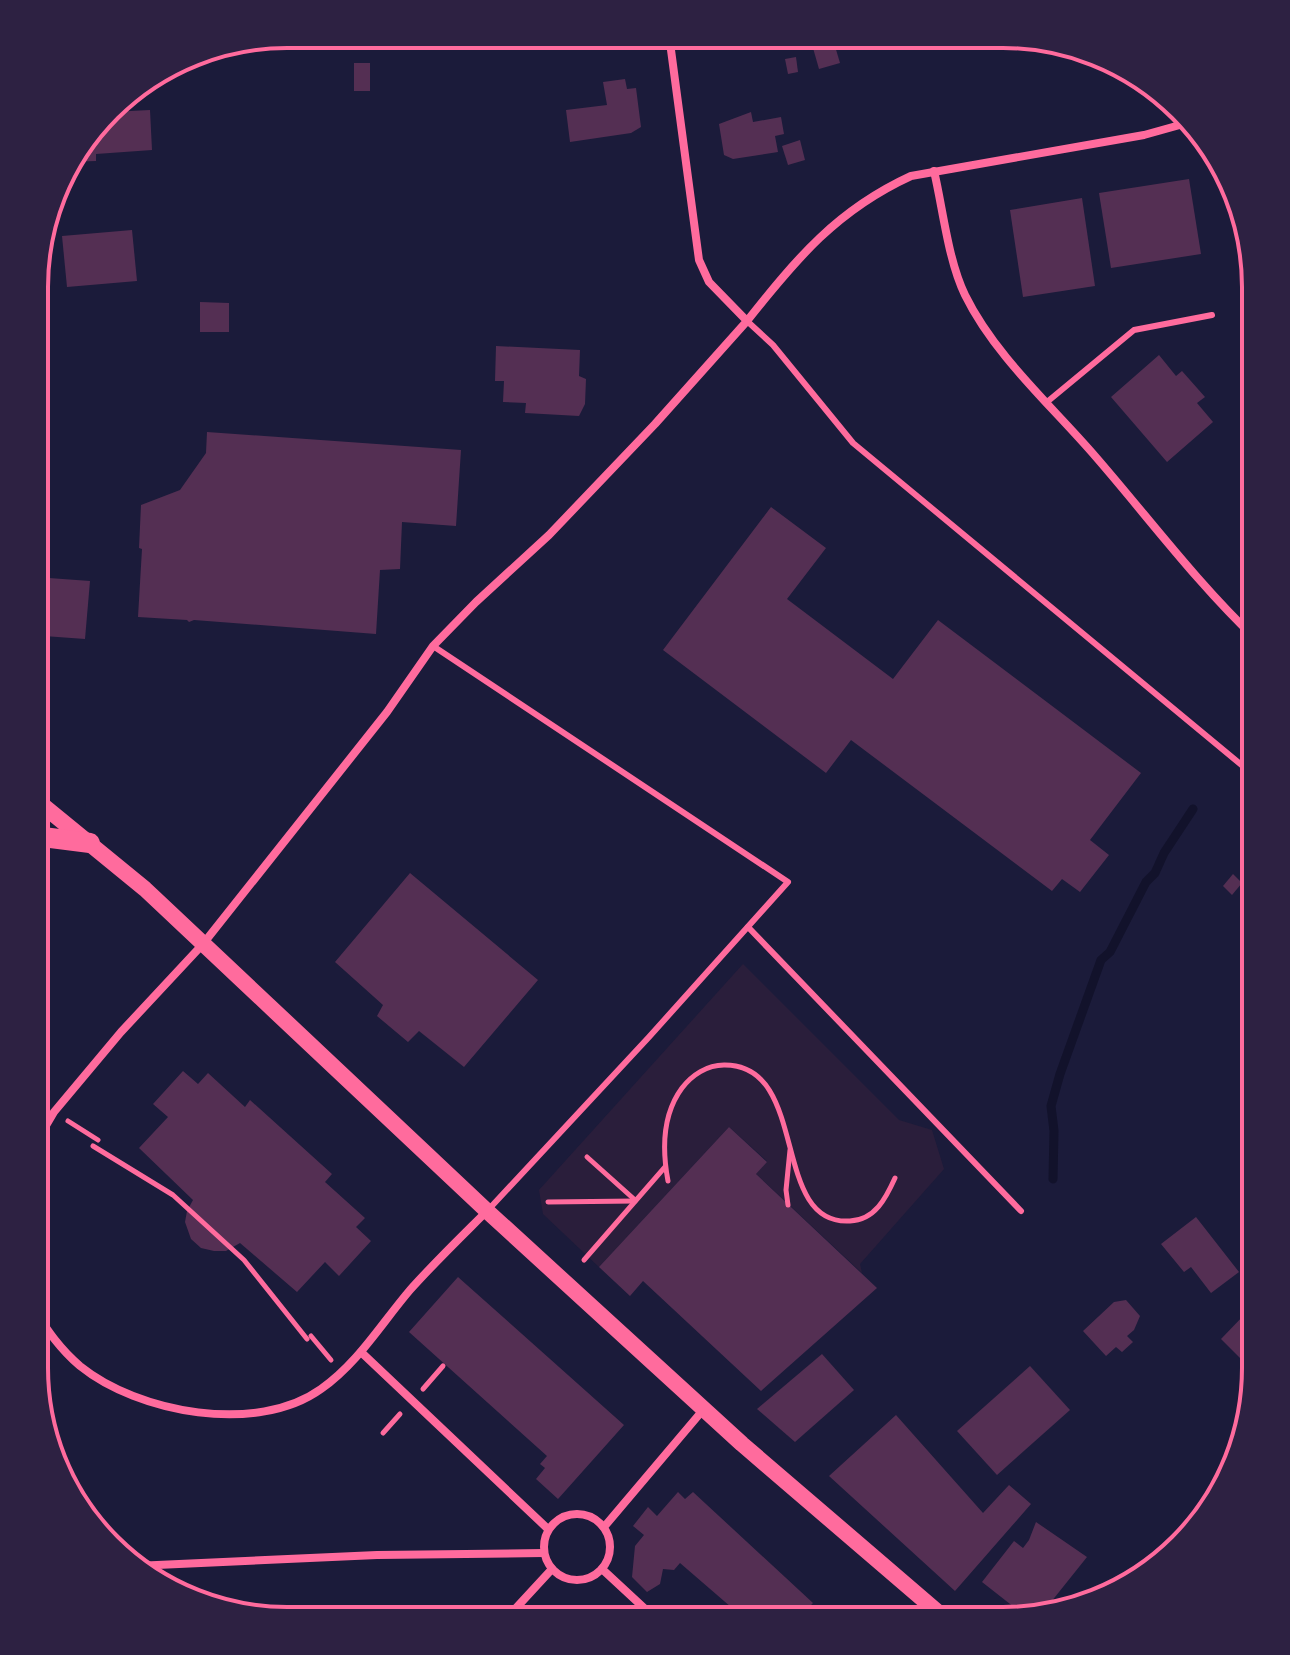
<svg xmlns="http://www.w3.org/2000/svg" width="1290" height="1655" font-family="'Public Sans',sans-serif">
	<rect width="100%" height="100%" fill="#1b1b3a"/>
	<path fill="#2a1e3b" d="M 743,964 L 899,1120 L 932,1130 L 944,1169 L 860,1264 L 862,1273 L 756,1174 L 767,1161 L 729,1127 L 599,1267 L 543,1214 L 539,1190 Z"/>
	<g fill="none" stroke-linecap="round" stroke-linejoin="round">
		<path stroke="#12122b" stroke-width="9" d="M 1053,1179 L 1054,1131 L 1051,1106 L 1060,1074 L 1101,960 L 1110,952 L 1146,882 L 1155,873 L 1164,853 L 1193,809"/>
	</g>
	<g fill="#542f53">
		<path d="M 407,34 L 478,35 L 478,39 L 407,41 Z"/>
		<path d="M 832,36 L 840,63 L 819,69 L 811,41 Z"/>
		<path d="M 796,57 L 798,72 L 788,74 L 785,59 Z"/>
		<rect x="354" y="63" width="16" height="28"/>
		<path d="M 625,79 L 627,89 L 636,88 L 641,127 L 631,133 L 570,142 L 566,110 L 607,105 L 603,82 Z"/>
		<path d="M 111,108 L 111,112 L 150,110 L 152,150 L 96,154 L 96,161 L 67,162 Z"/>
		<path d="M 751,112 L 753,122 L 781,117 L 784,134 L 775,136 L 778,152 L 733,159 L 724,155 L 719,124 Z"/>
		<path d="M 800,140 L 805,160 L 788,165 L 782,146 Z"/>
		<path d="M 1189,179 L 1201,254 L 1111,268 L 1099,193 Z"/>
		<path d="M 1082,198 L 1095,286 L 1023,297 L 1010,210 Z"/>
		<path d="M 132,230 L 137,281 L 67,287 L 62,236 Z"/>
		<path d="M 200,302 L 229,303 L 229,332 L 200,332 Z"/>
		<path d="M 496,346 L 580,350 L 579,376 L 586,379 L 585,404 L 579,416 L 525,413 L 526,403 L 503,402 L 504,381 L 495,381 Z"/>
		<path d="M 1159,355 L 1176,376 L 1182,371 L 1205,397 L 1197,403 L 1213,422 L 1167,462 L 1111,397 Z"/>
		<path d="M 207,432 L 461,450 L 456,526 L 402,522 L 400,569 L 380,570 L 376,634 L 194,620 L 189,622 L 187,620 L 138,617 L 142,549 L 139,548 L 141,505 L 180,490 L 206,453 Z"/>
		<path d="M 771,507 L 826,548 L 787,599 L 893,679 L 938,620 L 1141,773 L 1090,840 L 1109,855 L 1080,892 L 1062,879 L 1052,891 L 851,740 L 826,773 L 663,650 Z"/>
		<path d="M 49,578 L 90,581 L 85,639 L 44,636 Z"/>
		<path d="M 410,873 L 538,980 L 464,1067 L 419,1031 L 408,1042 L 377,1016 L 383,1005 L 335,962 Z"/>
		<path d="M 1233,874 L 1242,883 L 1232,895 L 1223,886 Z"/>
		<path d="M 183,1071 L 198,1084 L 208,1073 L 245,1107 L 250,1100 L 332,1174 L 325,1182 L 365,1218 L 356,1227 L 371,1241 L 339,1276 L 325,1262 L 297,1292 L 240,1243 L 226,1251 L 214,1251 L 201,1248 L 191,1239 L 185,1222 L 187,1211 L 193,1200 L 139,1148 L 168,1117 L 153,1104 Z"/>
		<path d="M 729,1127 L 767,1162 L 756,1174 L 877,1288 L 761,1391 L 643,1281 L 630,1296 L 599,1267 Z"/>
		<path d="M 1196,1217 L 1239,1272 L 1211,1293 L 1191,1267 L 1184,1272 L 1161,1244 Z"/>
		<path d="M 458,1277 L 624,1425 L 558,1499 L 536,1479 L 545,1468 L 540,1464 L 547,1456 L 409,1332 Z"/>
		<path d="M 1126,1300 L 1140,1316 L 1134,1330 L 1127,1336 L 1133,1342 L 1122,1352 L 1116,1347 L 1106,1356 L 1083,1331 L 1114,1302 Z"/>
		<path d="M 1247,1312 L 1256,1322 L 1255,1373 L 1221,1339 Z"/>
		<path d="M 822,1354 L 854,1390 L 795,1442 L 757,1409 Z"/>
		<path d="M 1030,1366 L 1070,1410 L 997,1475 L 957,1431 Z"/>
		<path d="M 896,1415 L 983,1513 L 1009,1485 L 1031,1504 L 955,1591 L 829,1476 Z"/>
		<path d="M 678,1492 L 685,1499 L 693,1492 L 813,1603 L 797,1620 L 746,1620 L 680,1563 L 674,1570 L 663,1569 L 660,1584 L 647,1592 L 632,1577 L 635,1546 L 644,1535 L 633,1526 L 648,1507 L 657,1516 Z"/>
		<path d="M 1036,1522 L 1087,1557 L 1043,1612 L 1033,1604 L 1024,1615 L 982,1582 L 1014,1541 L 1023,1548 L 1029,1540 Z"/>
		<path d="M 596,1609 L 608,1620 L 562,1620 L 566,1616 Z"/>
	</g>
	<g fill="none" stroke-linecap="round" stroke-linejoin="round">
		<g stroke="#ff6b9d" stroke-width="5">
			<path d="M 68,1121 L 98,1140"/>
			<path d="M 93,1146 L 173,1195 L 244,1260 L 307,1339"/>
			<path d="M 587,1157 L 635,1200"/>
			<path d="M 668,1181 C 662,1149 662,1115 682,1088 C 692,1075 707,1065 724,1065 C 811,1064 769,1226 850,1221 C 875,1220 886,1198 895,1178"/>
			<path d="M 548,1202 L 635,1201"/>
			<path d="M 788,1205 L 786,1190 L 790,1150"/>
			<path d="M 584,1260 L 665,1167"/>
			<path d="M 311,1336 L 331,1360"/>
			<path d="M 423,1389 L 443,1366"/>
			<path d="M 383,1433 L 400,1414"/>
		</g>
		<g stroke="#ff6b9d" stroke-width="6">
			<path d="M 747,321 L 773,345 L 853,443 L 1256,777"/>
			<path d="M 1047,402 L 1134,330 L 1212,315"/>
			<path d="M 433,646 L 788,882 L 649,1037 L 489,1209"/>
			<path d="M 748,927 L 1021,1211"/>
		</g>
		<g stroke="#ff6b9d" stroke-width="8">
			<path d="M 934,171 C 943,209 948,260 965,295 C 995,356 1051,405 1095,456 C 1148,517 1197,583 1256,639"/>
			<path d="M 747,321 C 797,258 837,210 911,176 L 1144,135 L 1187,123"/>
			<path d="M 34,1146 L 54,1112 L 121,1032 L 203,944 L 387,712 L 433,646 L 476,602 L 549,535 L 655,424 L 747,321 L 709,282 L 699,260 L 669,35"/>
			<path d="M 34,1310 C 48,1331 60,1349 80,1366 C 138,1413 257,1435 321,1389 C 358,1363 381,1324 410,1290 C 434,1263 461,1237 487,1211"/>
			<path d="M 361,1352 L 548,1529"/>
			<circle cx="577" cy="1547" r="33"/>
			<path d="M 604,1527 L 703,1410"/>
			<path d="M 135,1566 L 377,1555 L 544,1553"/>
			<path d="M 602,1569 L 657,1620"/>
			<path d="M 505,1620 L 552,1569"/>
		</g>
		<path stroke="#ff6b9d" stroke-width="16" d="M 35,799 L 145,889 L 487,1211 L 742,1444 L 947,1620"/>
		<path stroke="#ff6b9d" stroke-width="20" d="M 35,836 L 90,843"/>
	</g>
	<path d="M0 0H1290V1655H0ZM287 48H1003A239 239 0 0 1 1242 287V1368A239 239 0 0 1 1003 1607H287A239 239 0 0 1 48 1368V287A239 239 0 0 1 287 48Z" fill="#2d2142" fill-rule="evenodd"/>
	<path fill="none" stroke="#ff6b9d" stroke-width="4" d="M287 48H1003A239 239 0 0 1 1242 287V1368A239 239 0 0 1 1003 1607H287A239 239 0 0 1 48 1368V287A239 239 0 0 1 287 48Z"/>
</svg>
